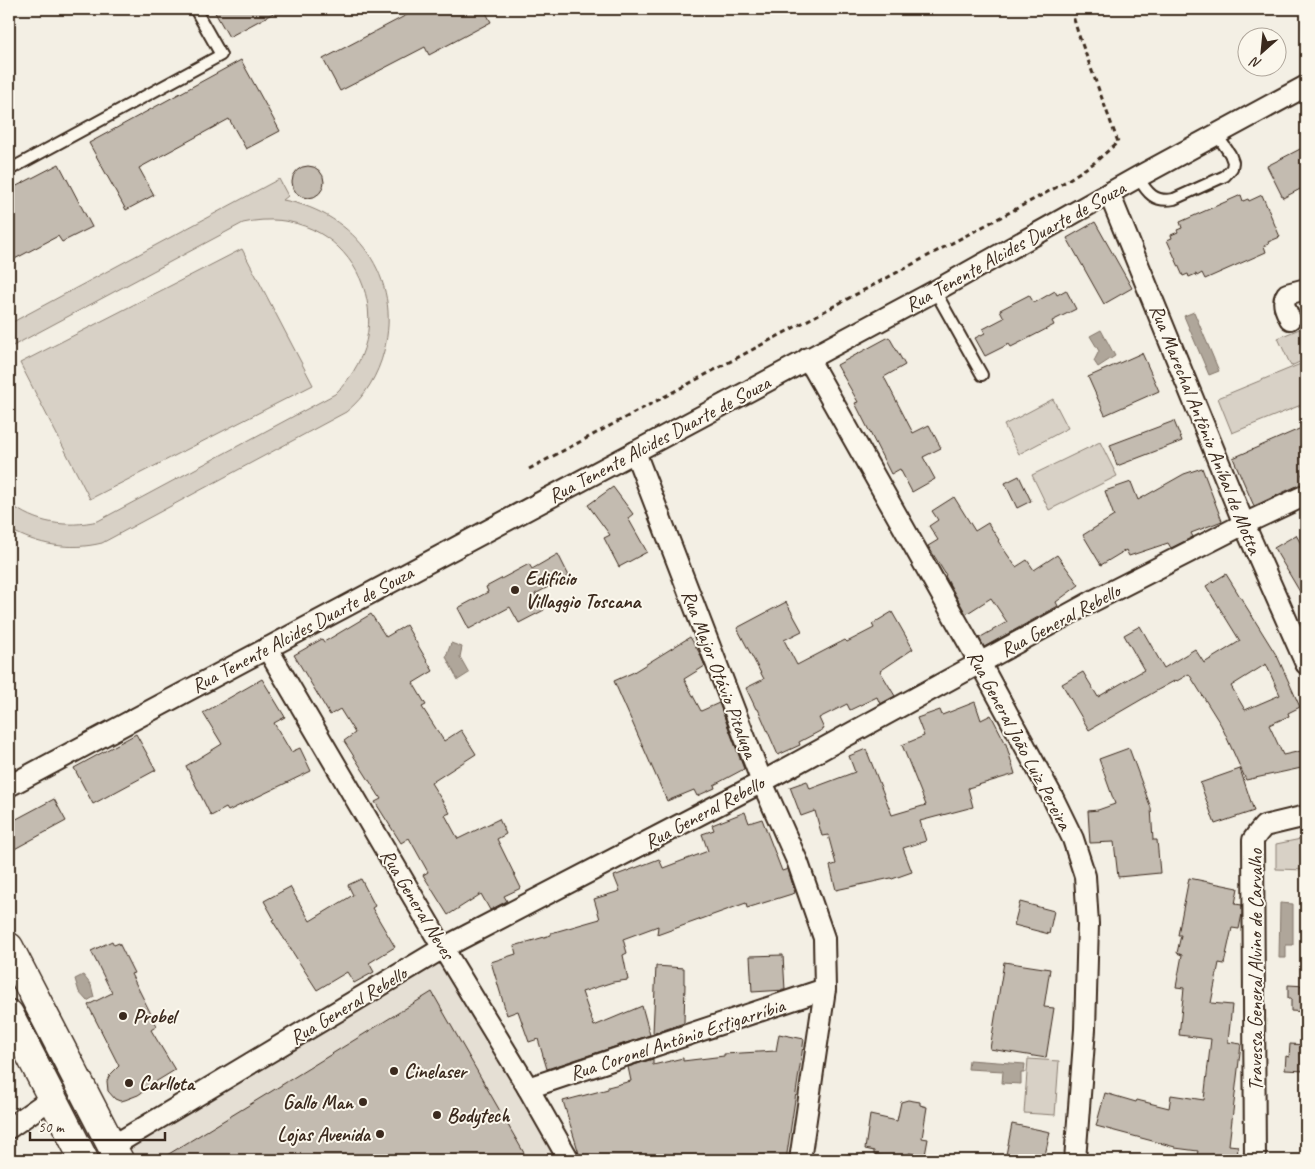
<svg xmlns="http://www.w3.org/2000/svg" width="1315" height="1169" font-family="Caveat,sans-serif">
	<rect width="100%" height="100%" fill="#f3efe4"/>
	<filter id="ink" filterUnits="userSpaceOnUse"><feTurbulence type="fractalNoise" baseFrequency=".02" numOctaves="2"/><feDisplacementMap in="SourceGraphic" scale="10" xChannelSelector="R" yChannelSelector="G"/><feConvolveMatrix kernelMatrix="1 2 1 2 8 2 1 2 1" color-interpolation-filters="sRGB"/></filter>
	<g filter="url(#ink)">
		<path fill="#e5dfd4" d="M 441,956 L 560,1160 L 124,1160 L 118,1150 Z"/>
		<g fill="#d8d1c6" stroke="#8a7e72">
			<path d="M 279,179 L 288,196 L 283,200 C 356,213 403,278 384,351 C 378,375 365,397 346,412 L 102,543 C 70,551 37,545 9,529 L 9,503 C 35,524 67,528 98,521 L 335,394 C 412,320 347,199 243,223 L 9,348 L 9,324 Z"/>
			<path d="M 242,249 L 313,385 L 90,499 L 20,363 Z"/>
			<path d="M 1304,327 L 1306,333 L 1306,359 L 1291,366 L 1278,338 Z"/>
			<path d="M 1303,363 L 1306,371 L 1306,403 L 1232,433 L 1218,398 Z"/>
			<path d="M 1053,399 L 1068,428 L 1019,454 L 1004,425 Z"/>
			<path d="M 1100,442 L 1117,476 L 1049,510 L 1032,475 Z"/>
			<path d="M 1306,838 L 1306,870 L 1276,869 L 1276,844 Z"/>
			<path d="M 9,965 L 110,1160 L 102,1160 L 9,980 Z"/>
			<path d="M 1028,1059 L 1059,1061 L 1055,1115 L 1024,1113 Z"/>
		</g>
		<g fill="#afa69a" stroke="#817468">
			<path d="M 1194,312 L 1219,371 L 1209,375 L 1184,316 Z"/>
			<path d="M 1101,330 L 1115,356 L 1098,367 L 1094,361 L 1099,351 L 1090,336 Z"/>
			<path d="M 451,643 L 462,647 L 460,657 L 469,673 L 458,680 L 446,657 Z"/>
			<path d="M 1280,903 L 1293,904 L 1293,945 L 1286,945 L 1286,958 L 1279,958 Z"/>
			<path d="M 83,975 L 91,985 L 94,997 L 87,1001 L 79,992 L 75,979 Z"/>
			<path d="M 969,1060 L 1025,1064 L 1024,1073 L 1021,1073 L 1021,1084 L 1002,1083 L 1003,1071 L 968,1069 Z"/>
		</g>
		<g fill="#c3bbb0" stroke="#3b2a1e" fill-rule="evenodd">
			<path d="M 213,9 L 281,9 L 229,37 Z"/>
			<path d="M 418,9 L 484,9 L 491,22 L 429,55 L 425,47 L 340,91 L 323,59 Z"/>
			<path d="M 241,60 L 280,131 L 246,149 L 229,119 L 139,168 L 154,195 L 126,210 L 89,143 Z"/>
			<path d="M 1306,146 L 1306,186 L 1283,198 L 1267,166 Z"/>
			<path d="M 59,164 L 92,227 L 62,242 L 58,236 L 9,262 L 9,190 Z"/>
			<circle cx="308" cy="182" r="16"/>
			<path d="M 1241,195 L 1243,201 L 1248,199 L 1249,201 L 1262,195 L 1280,237 L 1268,242 L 1269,244 L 1264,246 L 1266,252 L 1205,279 L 1202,273 L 1197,276 L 1196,274 L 1189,277 L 1188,274 L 1183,276 L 1167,240 L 1172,238 L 1171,235 L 1178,232 L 1177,230 L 1182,228 L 1180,222 Z"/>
			<path d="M 1095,222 L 1132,288 L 1104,304 L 1067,238 Z"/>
			<path d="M 1066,290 L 1076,309 L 1052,321 L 1054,325 L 1025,340 L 1011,347 L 1009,344 L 985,356 L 975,338 L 985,333 L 983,329 L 1004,318 L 1000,310 L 1029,295 L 1034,303 L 1055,291 L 1057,295 Z"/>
			<path d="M 889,337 L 905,365 L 884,377 L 913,433 L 929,425 L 941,448 L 923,457 L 935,479 L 912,492 L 900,469 L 891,474 L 855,403 L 858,402 L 837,365 Z"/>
			<path d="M 1142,353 L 1159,391 L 1105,415 L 1088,377 Z"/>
			<path d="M 1174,421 L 1182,441 L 1117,466 L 1110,445 Z"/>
			<path d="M 1306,426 L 1306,472 L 1302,474 L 1306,483 L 1301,484 L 1254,506 L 1233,458 Z"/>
			<path d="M 1202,468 L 1222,521 L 1191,533 L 1193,537 L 1171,548 L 1168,543 L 1129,556 L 1126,550 L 1101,565 L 1083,535 L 1114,516 L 1105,491 L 1131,482 L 1138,500 L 1184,474 Z"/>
			<path d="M 1019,476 L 1031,501 L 1017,508 L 1005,483 Z"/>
			<path d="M 613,487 L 633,514 L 628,518 L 647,552 L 619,567 L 604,538 L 610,535 L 588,505 Z"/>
			<path d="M 954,497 L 975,531 L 988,523 L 999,540 L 998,541 L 1016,567 L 1027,560 L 1034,570 L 1057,555 L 1079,585 L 1056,602 L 1058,606 L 984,647 L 979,638 L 1007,622 L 991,598 L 966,614 L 945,576 L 946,575 L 928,546 L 938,540 L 929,526 L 938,520 L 932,511 Z"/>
			<path d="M 1296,535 L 1306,552 L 1306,602 L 1274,548 Z"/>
			<path d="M 558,554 L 569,576 L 535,594 L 544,610 L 519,623 L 510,607 L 469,629 L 458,608 L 488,592 L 486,587 L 529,564 L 532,569 Z"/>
			<path d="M 1226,574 L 1278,658 L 1300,707 L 1288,713 L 1289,716 L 1269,725 L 1283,755 L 1306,750 L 1306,767 L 1246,780 L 1221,725 L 1189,674 L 1177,681 L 1176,680 L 1156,691 L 1089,730 L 1062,684 L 1083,672 L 1098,697 L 1144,670 L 1124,635 L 1140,626 L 1164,668 L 1195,649 L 1204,663 L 1240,641 L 1206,586 ZM 1266,664 L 1280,695 L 1245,710 L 1231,686 Z"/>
			<path d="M 786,602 L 802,631 L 784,640 L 797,665 L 845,640 L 847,642 L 874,628 L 872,624 L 892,612 L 913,649 L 880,671 L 895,696 L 880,704 L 877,697 L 850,710 L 847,704 L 819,718 L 824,729 L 799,742 L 800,745 L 778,755 L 758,709 L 756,709 L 746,688 L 764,679 L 737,628 Z"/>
			<path d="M 371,614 L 386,637 L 406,625 L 433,671 L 413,683 L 426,705 L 422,707 L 444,741 L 461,730 L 476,754 L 431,783 L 450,813 L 445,815 L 458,839 L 499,819 L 506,834 L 497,839 L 521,888 L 504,896 L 507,901 L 490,910 L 481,894 L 448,915 L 423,875 L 428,872 L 409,838 L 401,843 L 375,802 L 381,799 L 344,741 L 355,733 L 340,709 L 330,715 L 294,655 L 322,639 L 324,642 Z"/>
			<path d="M 690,637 L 699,652 L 705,666 L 684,679 L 701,711 L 719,703 L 744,769 L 714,785 L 715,788 L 697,796 L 694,790 L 667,801 L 614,681 L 632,673 Z"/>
			<path d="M 262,679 L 285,717 L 274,723 L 291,752 L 300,748 L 311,771 L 228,811 L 226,808 L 211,816 L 186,766 L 222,744 L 203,713 Z"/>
			<path d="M 975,702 L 981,720 L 991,715 L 1006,744 L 1015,774 L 968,788 L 973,807 L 920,821 L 926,841 L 903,848 L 912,872 L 892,879 L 891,878 L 836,890 L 830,866 L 836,864 L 828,835 L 822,836 L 815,811 L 801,816 L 790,787 L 807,781 L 810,789 L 855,772 L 849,756 L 866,749 L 892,815 L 926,805 L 902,745 L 924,736 L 917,718 L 940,710 L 942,715 Z"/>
			<path d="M 136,734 L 156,770 L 93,804 L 74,768 Z"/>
			<path d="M 1129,748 L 1151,808 L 1153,840 L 1157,840 L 1160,873 L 1118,877 L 1114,842 L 1090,843 L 1088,811 L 1098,810 L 1115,804 L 1099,759 Z"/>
			<path d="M 1240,769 L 1254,811 L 1215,824 L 1200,783 Z"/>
			<path d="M 54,799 L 66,821 L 9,852 L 9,823 Z"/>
			<path d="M 745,812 L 749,823 L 762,819 L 782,871 L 788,869 L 795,893 L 747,908 L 746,903 L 657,935 L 658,926 L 623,939 L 627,953 L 623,955 L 628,980 L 613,982 L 582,992 L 594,1026 L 642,1006 L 650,1035 L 547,1069 L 538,1039 L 529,1042 L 518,1011 L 507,1015 L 491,962 L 516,954 L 514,946 L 551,935 L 551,933 L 600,919 L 594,899 L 620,891 L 614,876 L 659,859 L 663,868 L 708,851 L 702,834 L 714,830 L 712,825 Z"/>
			<path d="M 1189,878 L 1238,888 L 1235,904 L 1242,905 L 1242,914 L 1239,929 L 1232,928 L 1224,964 L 1219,963 L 1211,1003 L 1232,1005 L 1228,1042 L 1241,1044 L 1229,1145 L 1238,1146 L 1237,1160 L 1196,1160 L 1198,1151 L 1175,1148 L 1175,1147 L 1096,1126 L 1105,1093 L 1136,1102 L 1137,1100 L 1169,1108 L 1171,1095 L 1204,1100 L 1211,1039 L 1179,1035 L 1184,988 L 1176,987 L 1182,955 L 1177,953 L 1181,935 L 1178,935 Z"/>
			<path d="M 361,879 L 375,906 L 372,908 L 395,947 L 369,963 L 374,972 L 354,983 L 347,972 L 317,990 L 272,920 L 274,919 L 264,901 L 290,887 L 310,921 L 353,895 L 348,885 Z"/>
			<path d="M 1020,902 L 1054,911 L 1049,934 L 1014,925 Z"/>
			<path d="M 112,941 L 114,945 L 119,943 L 134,973 L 131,974 L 157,1026 L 151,1030 L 175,1070 L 152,1084 L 153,1085 L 138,1095 L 125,1100 L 120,1101 L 115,1099 L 108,1091 L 107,1081 L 109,1076 L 119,1066 L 88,1005 L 112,993 L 91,951 Z"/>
			<path d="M 783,955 L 785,990 L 752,992 L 750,956 Z"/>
			<path d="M 1004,962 L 1050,969 L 1044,1007 L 1054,1008 L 1046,1058 L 990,1049 Z"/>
			<path d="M 656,966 L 684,968 L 684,984 L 685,984 L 684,1023 L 655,1033 L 653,1033 Z"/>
			<path d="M 1288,985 L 1306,986 L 1306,1012 L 1291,1011 L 1291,999 L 1288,999 Z"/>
			<path d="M 432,992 L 528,1160 L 159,1160 L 272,1091 Z"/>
			<path d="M 779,1034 L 804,1039 L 786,1160 L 581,1160 L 563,1101 L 608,1089 L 608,1087 L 631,1081 L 628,1067 L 653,1059 L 653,1065 L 683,1058 L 683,1061 L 724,1056 L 724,1054 L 776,1051 Z"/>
			<path d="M 1290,1044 L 1306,1045 L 1306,1071 L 1285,1070 L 1286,1056 L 1289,1057 Z"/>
			<path d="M 908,1100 L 920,1102 L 920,1105 L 927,1107 L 922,1138 L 928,1139 L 925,1155 L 909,1153 L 908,1160 L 881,1160 L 882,1156 L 874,1155 L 874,1151 L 865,1149 L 870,1115 L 897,1121 L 901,1102 Z"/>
			<path d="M 1012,1124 L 1050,1132 L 1044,1160 L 1005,1160 Z"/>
		</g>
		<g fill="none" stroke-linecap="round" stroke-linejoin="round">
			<g stroke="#3b2a1e" stroke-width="14">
				<g id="lane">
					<path d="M 9,170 L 221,55 L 195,9"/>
					<path d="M 1138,177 C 1147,193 1155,203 1174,199 L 1225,176 L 1232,168 L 1233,162 L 1230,154 L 1217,135"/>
					<path d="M 935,291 L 982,375"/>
				</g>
			</g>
			<g stroke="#3b2a1e" stroke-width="24">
				<g id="street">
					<path d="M 1109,193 L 1244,524 L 1306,664"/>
					<path d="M 1290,319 C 1286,310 1281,303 1287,294 L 1306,289"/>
					<path d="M 808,358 L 980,663 L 1052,796 L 1073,839 L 1085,876 L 1088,924 L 1085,1029 L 1075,1160"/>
					<path d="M 635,452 L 762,782 L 798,863 L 824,938 L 825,989 L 800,1160"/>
					<path d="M 267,648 L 443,948 L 528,1088 L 569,1160"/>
					<path d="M 9,786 L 635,452 L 935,291 L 1138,177 L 1306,86"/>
					<path d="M 528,1088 L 825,989"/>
					<path d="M 9,1128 L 52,1098"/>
					<path d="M 111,1147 L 443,948 L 762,782 L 1093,601 L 1244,524 L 1306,495"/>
					<path d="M 1255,1160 L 1253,840 L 1258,833 L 1264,826 L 1306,816"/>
				</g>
			</g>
			<g stroke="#3b2a1e" stroke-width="31">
				<g id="primary">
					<path d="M 9,947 L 119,1160"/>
					<path d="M 9,1014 L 84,1160"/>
				</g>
			</g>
			<path stroke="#3b2a1e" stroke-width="3" stroke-dasharray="5 4" stroke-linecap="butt" d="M 529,469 L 1057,187 L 1094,163 L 1118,142 L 1078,33 L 1071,9"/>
			<use href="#lane" stroke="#fbf7ec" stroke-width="10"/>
			<use href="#street" stroke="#fbf7ec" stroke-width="20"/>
			<use href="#primary" stroke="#fbf7ec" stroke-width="28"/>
		</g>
	</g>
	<g fill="#3b2a1e" stroke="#fbf7ec" stroke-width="2">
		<circle cx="515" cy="590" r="5"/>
		<circle cx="123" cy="1016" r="5"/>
		<circle cx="394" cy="1071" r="5"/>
		<circle cx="129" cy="1083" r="5"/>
		<circle cx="363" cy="1102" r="5"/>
		<circle cx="437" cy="1115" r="5"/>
		<circle cx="380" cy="1134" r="5"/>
	</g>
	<g text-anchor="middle" stroke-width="4" stroke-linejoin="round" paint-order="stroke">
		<g font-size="20" fill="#3b2a1e" stroke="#fbf7ec">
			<text transform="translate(1015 246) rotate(-29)" y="7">Rua Tenente Alcides Duarte de Souza</text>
			<text transform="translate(1206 429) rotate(68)" y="7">Rua Marechal Antônio Aníbal de Motta</text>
			<text transform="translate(659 439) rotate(-28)" y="7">Rua Tenente Alcides Duarte de Souza</text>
			<text transform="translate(1060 620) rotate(-28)" y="7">Rua General Rebello</text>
			<text transform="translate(302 629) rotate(-28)" y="7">Rua Tenente Alcides Duarte de Souza</text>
			<text transform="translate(720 674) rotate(69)" y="7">Rua Major Otávio Pitaluga</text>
			<text transform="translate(1020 740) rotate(62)" y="7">Rua General João Luiz Pereira</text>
			<text transform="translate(704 812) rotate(-28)" y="7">Rua General Rebello</text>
			<text transform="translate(418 904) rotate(59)" y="7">Rua General Neves</text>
			<text transform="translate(1255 970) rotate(-90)" y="7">Travessa General Alvino de Carvalho</text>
			<text transform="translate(348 1005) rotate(-31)" y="7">Rua General Rebello</text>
			<text transform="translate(677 1039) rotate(-18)" y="7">Rua Coronel Antônio Estigarríbia</text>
		</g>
		<g font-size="20" font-weight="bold" fill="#3b2a1e" stroke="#fbf7ec" text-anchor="start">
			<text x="525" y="585">Edifício<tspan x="525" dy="23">Villaggio Toscana</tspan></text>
			<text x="133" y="1023">Probel</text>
			<text x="404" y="1078">Cinelaser</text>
			<text x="139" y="1090">Carllota</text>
			<text x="353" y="1109" text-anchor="end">Gallo Man</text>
			<text x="447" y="1122">Bodytech</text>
			<text x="370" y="1141" text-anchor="end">Lojas Avenida</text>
		</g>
	</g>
	<rect width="1315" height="1169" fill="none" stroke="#fbf7ec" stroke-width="30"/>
	<rect x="15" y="15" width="1285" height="1139" fill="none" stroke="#3b2a1e" stroke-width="2" filter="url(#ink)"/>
	<g transform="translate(1262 52) rotate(207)"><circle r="24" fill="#fbf7ec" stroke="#aea59a"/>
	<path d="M0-4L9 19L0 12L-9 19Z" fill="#3b2a1e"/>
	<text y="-8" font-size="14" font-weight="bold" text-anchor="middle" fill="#3b2a1e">N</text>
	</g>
	<path d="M30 1132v8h135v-8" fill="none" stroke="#3b2a1e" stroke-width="2.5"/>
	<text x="38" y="1132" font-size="15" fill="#3b2a1e" stroke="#fbf7ec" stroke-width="4" paint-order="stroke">50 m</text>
</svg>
